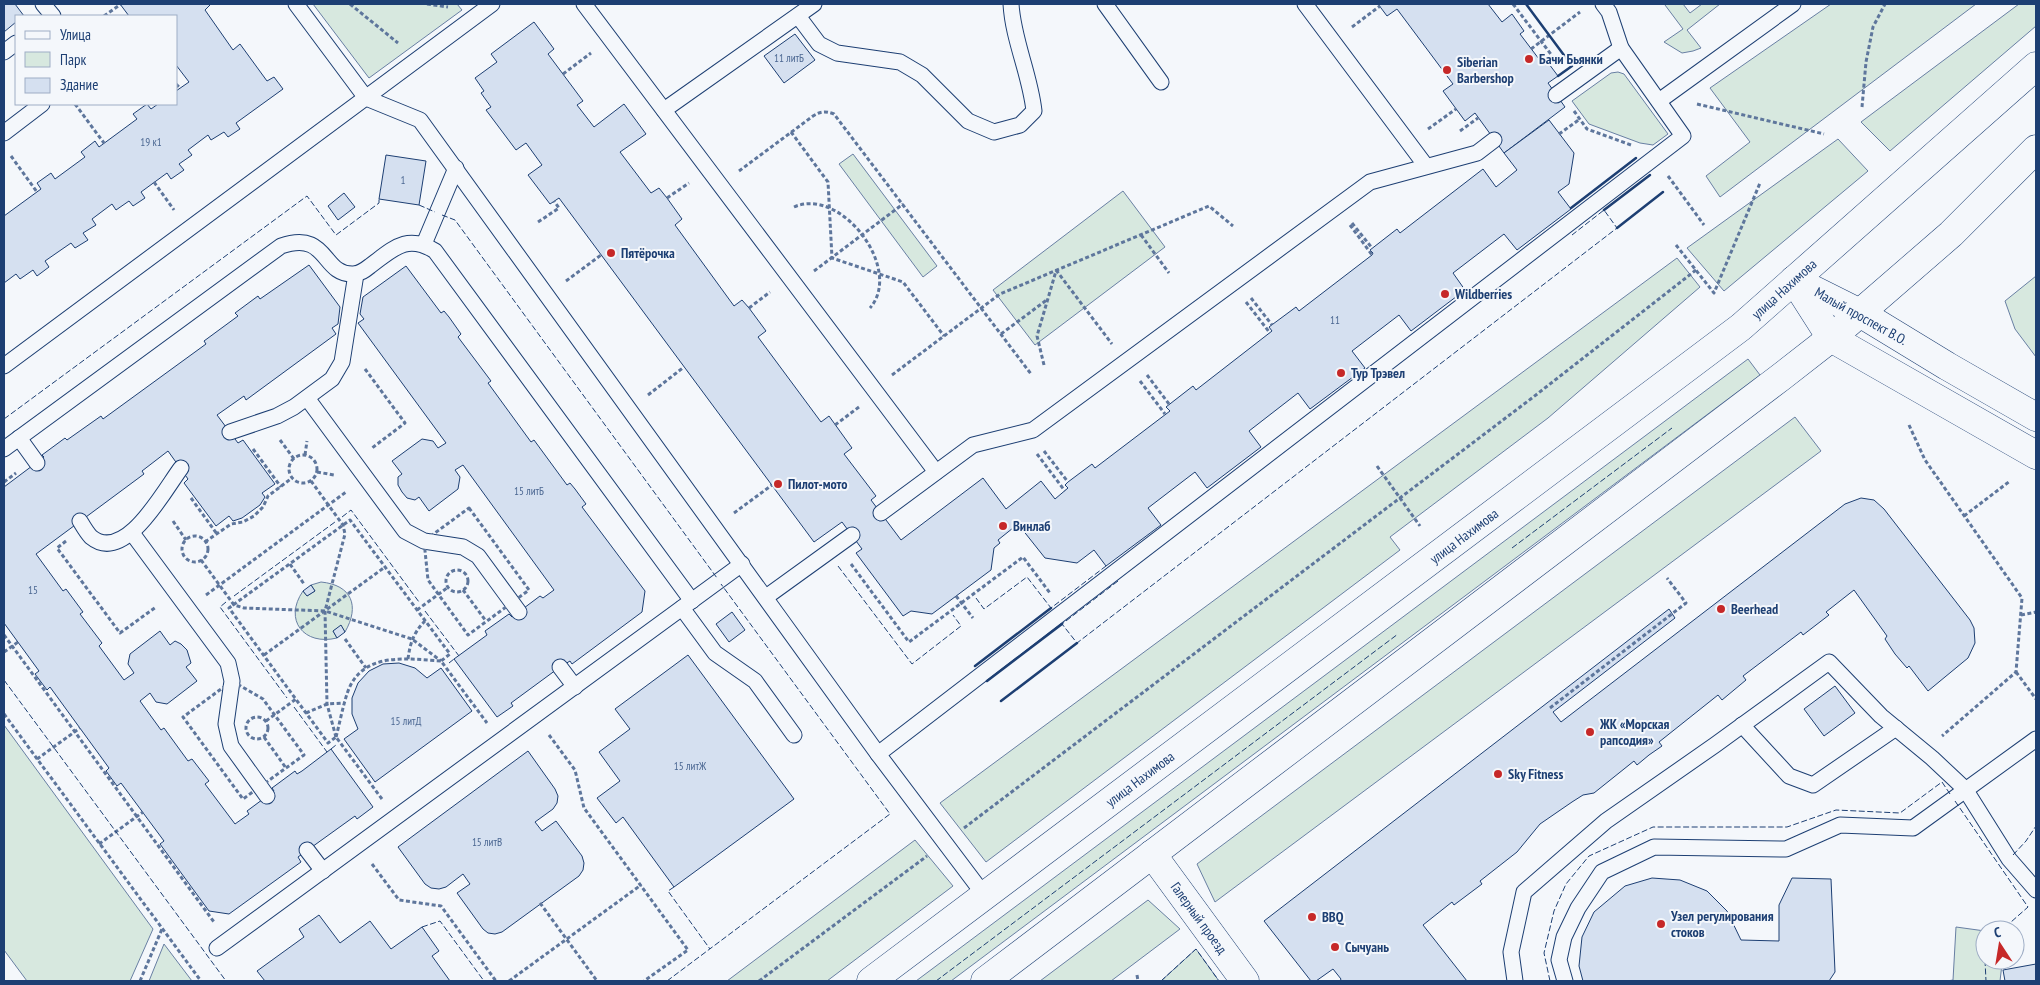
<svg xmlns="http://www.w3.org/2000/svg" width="2040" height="985" font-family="'PT Sans Narrow',sans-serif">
	<rect width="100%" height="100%" fill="#f4f7fb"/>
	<g fill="#d7e8df" stroke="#687fa3">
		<path d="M 313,4 L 457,4 L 462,10 L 369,78 Z"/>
		<path d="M 1666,4 L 1683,4 L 1690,13 L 1702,4 L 1720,4 L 1687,30 L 1701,48 L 1693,51 L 1682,53 L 1664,42 L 1683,29 L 1665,5 Z"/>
		<path d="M 1831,4 L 1976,4 L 1720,197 L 1706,176 L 1750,142 L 1710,88 Z"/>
		<path d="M 2019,4 L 2036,4 L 2036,26 L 1890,151 L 1861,122 Z"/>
		<path d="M 1618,72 L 1624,74 L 1668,134 L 1653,145 L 1640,143 L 1589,124 L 1572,101 L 1611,73 Z"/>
		<path d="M 1838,139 L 1868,171 L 1724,291 L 1687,248 Z"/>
		<path d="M 853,154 L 937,266 L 923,277 L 839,164 Z"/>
		<path d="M 1123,191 L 1165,247 L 1035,345 L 993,290 Z"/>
		<path d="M 1677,258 L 1700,287 L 1548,418 L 1390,537 L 1400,550 L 986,862 L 940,803 Z"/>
		<path d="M 2036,276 L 2036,357 L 2015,329 L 2005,301 Z"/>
		<path d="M 1748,359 L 1760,375 L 951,981 L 916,981 Z"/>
		<path d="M 1795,417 L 1821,451 L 1215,902 L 1197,864 Z"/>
		<path d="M 321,582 C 352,585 360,606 345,632 L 341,626 L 333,631 L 337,638 C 304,646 283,620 303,591 L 307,596 L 315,591 L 311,585 Z"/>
		<path d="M 4,725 L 153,929 L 130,981 L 27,981 L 4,950 Z"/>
		<path d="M 915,840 L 953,886 L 827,981 L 727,981 Z"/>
		<path d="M 1148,900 L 1180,929 L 1111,981 L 1040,981 Z"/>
		<path d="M 1956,927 L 1985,931 L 1985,960 L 2005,960 L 2002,964 L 2000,981 L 1947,981 L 1953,980 Z"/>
		<path d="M 164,944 L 192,981 L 149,981 Z"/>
		<path d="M 1196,949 L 1219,981 L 1161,981 Z"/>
	</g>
	<g fill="#d5e0f0" stroke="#1d3f73">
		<path d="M 4,4 L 15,4 L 24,16 L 16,16 L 16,22 L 4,32 Z"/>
		<path d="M 120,4 L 211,4 L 205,10 L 233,50 L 240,44 L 267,81 L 274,77 L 283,89 L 236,123 L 240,129 L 228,137 L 224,132 L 211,140 L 208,135 L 188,150 L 192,155 L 179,164 L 184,170 L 171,179 L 167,173 L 141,192 L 145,198 L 133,206 L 129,201 L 116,210 L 112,204 L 92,219 L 96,225 L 83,233 L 88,240 L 75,248 L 71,243 L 45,261 L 49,267 L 37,276 L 33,270 L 20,279 L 16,274 L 4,283 L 4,216 L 41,189 L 37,183 L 51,173 L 55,179 L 85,157 L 81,152 L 95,141 L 99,147 L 137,119 L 133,114 L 147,104 L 151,109 L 158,104 L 176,104 L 176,91 L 189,82 L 176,65 L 176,16 L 129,16 Z"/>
		<path d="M 1378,4 L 1488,4 L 1502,22 L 1512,14 L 1524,31 L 1520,34 L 1542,63 L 1546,60 L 1558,76 L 1548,83 L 1565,107 L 1504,153 L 1475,113 L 1465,121 L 1443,91 L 1453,84 L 1397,9 L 1387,16 Z"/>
		<path d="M 534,22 L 554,49 L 548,54 L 583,101 L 577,105 L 594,127 L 624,104 L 646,134 L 620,152 L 651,193 L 659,188 L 667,198 L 682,219 L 675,225 L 734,306 L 742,300 L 749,308 L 766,331 L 758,337 L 821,422 L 829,416 L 852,448 L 844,454 L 876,496 L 871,500 L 901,540 L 983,478 L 1006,509 L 1041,481 L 1055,499 L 1068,488 L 1065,485 L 1068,482 L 1092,464 L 1095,468 L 1170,411 L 1166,407 L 1193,386 L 1196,390 L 1272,331 L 1269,327 L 1296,307 L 1299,311 L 1372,255 L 1373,253 L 1370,250 L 1397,229 L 1400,233 L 1483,169 L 1496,187 L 1517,170 L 1504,153 L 1549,120 L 1574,153 L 1569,184 L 1558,192 L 1571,209 L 1517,250 L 1504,234 L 1453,273 L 1465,290 L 1411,331 L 1399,315 L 1352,351 L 1365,368 L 1310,409 L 1298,393 L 1249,431 L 1261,447 L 1207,488 L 1195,472 L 1148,508 L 1161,525 L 1106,566 L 1094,550 L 1077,563 L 1045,558 L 1018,524 L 998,540 L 1000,543 L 994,548 L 991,570 L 932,614 L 911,611 L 903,616 L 856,553 L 862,549 L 842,522 L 814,542 L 559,198 L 550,204 L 528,175 L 542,165 L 526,143 L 516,150 L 486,110 L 491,107 L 481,93 L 484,91 L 475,78 L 497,62 L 491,54 Z"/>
		<path d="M 795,34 L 815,60 L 784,83 L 764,56 Z"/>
		<path d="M 386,155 L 426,161 L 419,205 L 379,199 Z"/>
		<path d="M 344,193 L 355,207 L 338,220 L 328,206 Z"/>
		<path d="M 309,265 L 340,307 L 338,324 L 332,328 L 336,334 L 246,400 L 244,396 L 217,415 L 238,443 L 243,440 L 275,484 L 262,493 L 265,497 L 260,505 L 242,518 L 233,521 L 229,516 L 216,526 L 184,483 L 188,479 L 168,451 L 142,471 L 144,474 L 36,554 L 63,591 L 66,589 L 83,612 L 80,614 L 102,643 L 99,646 L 124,680 L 134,673 L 128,664 L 130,654 L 160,631 L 170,645 L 175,641 L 181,644 L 187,650 L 191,663 L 186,667 L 197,681 L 167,704 L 156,702 L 150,693 L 140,701 L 161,730 L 164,728 L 188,761 L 192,759 L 209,781 L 205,784 L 235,824 L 249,814 L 247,811 L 274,791 L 272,788 L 295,771 L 297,774 L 302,771 L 331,749 L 373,807 L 357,819 L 355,816 L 298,857 L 301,862 L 229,914 L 209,911 L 160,844 L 164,841 L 121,783 L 117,786 L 106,771 L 109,768 L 50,687 L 47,690 L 35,674 L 39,671 L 4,623 L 4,487 L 44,457 L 42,455 L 65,438 L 67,440 L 101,416 L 103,419 L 206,344 L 204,341 L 238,316 L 235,313 L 258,296 L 260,299 Z"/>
		<path d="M 406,266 L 441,313 L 444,311 L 449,317 L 461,334 L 458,337 L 491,381 L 488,383 L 531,442 L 534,440 L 567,485 L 570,483 L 575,489 L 586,504 L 582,507 L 645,591 L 642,612 L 572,664 L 570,661 L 560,667 L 511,703 L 513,706 L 497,717 L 454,659 L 487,635 L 485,631 L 509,614 L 512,617 L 540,596 L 543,598 L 554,590 L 463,465 L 455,470 L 460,477 L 458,489 L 429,511 L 419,497 L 415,500 L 407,498 L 402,492 L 398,485 L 398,477 L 402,474 L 392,461 L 422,439 L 433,441 L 438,448 L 446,443 L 358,323 L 364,319 L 360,314 L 363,297 Z"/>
		<path d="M 1861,498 L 1874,500 L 1884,509 L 1970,620 L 1974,628 L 1975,643 L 1968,658 L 1928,691 L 1909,666 L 1907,668 L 1895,654 L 1885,639 L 1887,636 L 1854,590 L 1826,612 L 1829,615 L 1803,635 L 1801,632 L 1743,676 L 1746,680 L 1722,700 L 1718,695 L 1659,742 L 1662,746 L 1649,755 L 1637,765 L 1634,761 L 1594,793 L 1583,795 L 1572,802 L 1540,824 L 1517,852 L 1480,881 L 1482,884 L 1454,905 L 1452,902 L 1423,925 L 1467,981 L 1340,981 L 1341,979 L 1333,969 L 1316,981 L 1311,981 L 1264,921 L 1669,609 L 1675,618 L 1553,712 L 1561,722 L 1845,504 Z"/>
		<path d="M 311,585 L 315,591 L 307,596 L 303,591 Z"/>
		<path d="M 732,612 L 745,630 L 729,642 L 716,624 Z"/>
		<path d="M 341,625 L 345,632 L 337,638 L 333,631 Z"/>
		<path d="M 688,655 L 794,799 L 674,887 L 623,817 L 616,823 L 597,798 L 620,781 L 599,752 L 630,729 L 615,709 Z"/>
		<path d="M 399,663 L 415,668 L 427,678 L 441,668 L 472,711 L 375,782 L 344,739 L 358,729 L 352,714 L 352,698 L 358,683 L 369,671 L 383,664 Z"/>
		<path d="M 1835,686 L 1855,713 L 1824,736 L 1804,709 Z"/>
		<path d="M 528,751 L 555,789 L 558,796 L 557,803 L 553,809 L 535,822 L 542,831 L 556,821 L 582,856 L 584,863 L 583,870 L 579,876 L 502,932 L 495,934 L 488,933 L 483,929 L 457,893 L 470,884 L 463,874 L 446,887 L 439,889 L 431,888 L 425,884 L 398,847 Z"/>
		<path d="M 1652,878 L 1680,880 L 1707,891 L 1727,911 L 1741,940 L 1779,941 L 1779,905 L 1792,878 L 1831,879 L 1835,972 L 1829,981 L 1583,981 L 1579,966 L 1582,937 L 1594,912 L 1625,886 Z"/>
		<path d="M 319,915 L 340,943 L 370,921 L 391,949 L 422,927 L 439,951 L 432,956 L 450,981 L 265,981 L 257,971 L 304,937 L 299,929 Z"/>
		<path d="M 2036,964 L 2036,981 L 2005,981 L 2003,970 Z"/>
	</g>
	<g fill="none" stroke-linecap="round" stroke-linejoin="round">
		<g stroke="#1d3f73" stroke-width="17">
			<g id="lane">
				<path d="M 43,4 L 53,16"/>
				<path d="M 296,4 L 366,98 L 420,120 L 878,754 L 985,896"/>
				<path d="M 584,4 L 936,472"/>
				<path d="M 1105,4 L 1161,82"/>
				<path d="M 1305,4 L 1426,166"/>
				<path d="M 798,16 L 819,44 L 837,53 L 900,62 L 922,75 L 968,121 L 994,132 L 1020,125 L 1034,111 C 1030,74 1013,40 1011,4"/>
				<path d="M 4,52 L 16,43"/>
				<path d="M 1556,95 L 1621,48"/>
				<path d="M 1659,101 L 1793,4"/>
				<path d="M 664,110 L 814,4"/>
				<path d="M 4,133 L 42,104"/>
				<path d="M 424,244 L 456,168"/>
				<path d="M 4,366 L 492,4"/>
				<path d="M 307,398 L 405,531 L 424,541 L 463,547 L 478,556 L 519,612"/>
				<path d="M 230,432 L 277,416 L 294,407 L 332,379 L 342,362 L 356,274"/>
				<path d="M 19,438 L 37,463"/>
				<path d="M 4,449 L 281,246 C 329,230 321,275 353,274 C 360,274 365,270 370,266 C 393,249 407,233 435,251 L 692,601"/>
				<path d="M 881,513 L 973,445 L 1033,430 L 1370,182 L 1477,153 L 1494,140"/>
				<path d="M 80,521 C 83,526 87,533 91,537 C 125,565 165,489 181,468"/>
				<path d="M 132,533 L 228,663 L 232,681 L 226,724 L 231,746 L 267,796"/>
				<path d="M 766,597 L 852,535"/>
				<path d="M 682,608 L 715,653 L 755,681 L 794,735"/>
				<path d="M 560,667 L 575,687"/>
				<path d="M 1742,725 L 1789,776 L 1813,785 L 1896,728"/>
				<path d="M 878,754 L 1683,136 L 1621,48 L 1609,12 L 1603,4"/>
				<path d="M 307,850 L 323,871"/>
				<path d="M 217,948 L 742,564"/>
				<path d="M 1515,981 L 1511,952 L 1524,892 L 1606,821 L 1715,745 L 1829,662 L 1881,716 L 1932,758 L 1965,789 L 2009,859 L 2036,890"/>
				<path d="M 1565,981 L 1559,960 L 1564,937 L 1578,908 L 1602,872 L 1654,847 L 1786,849 L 1840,825 L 1913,828 L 2036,739"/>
			</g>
		</g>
		<g stroke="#1d3f73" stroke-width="29">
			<path id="street" d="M 1152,854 L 1245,981"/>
		</g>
		<g stroke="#1d3f73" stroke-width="29">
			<g id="secondary">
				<path d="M 1794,280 L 1831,338 L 2036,455"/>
				<path d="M 1794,280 L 1860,313 L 1947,366 L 2036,417"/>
				<path d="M 871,981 L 1741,327 L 2036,66"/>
				<path d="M 985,981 L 1781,377 L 1831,338 L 1951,234 L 2036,149"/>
			</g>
		</g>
		<g stroke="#5e769c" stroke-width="3" stroke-dasharray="4 2.5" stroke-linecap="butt">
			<path d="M 350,4 L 398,43"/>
			<path d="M 427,4 L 448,7"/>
			<path d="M 1513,4 L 1559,65"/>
			<path d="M 104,16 L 121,4"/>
			<path d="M 1352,27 L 1380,6"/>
			<path d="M 1531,49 L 1580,12"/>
			<path d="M 563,74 L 591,53"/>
			<path d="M 176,84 L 180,88"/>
			<path d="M 75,104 L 104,143"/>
			<path d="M 1697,104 L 1824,134"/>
			<path d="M 1862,107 L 1866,62 L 1873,27 L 1885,4"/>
			<path d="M 1574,111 L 1587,129 L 1631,145"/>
			<path d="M 1428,129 L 1456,109"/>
			<path d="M 1460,131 L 1478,118"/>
			<path d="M 791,132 L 828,182 L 832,258 L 903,282 L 944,336"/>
			<path d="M 1559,134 L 1580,119"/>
			<path d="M 11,156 L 37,192"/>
			<path d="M 739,171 L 813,116 C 821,111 826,111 834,114 L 1031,374"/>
			<path d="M 1668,176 L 1704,225"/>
			<path d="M 154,182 L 174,210"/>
			<path d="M 667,198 L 689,183"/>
			<path d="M 794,207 C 841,186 904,269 870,308"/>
			<path d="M 538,222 L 559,208 L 554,201"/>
			<path d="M 1352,223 L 1372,248"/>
			<path d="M 1350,225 L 1372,255"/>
			<path d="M 1141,235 L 1169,273"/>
			<path d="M 1676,245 L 1714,293 L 1760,183"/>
			<path d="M 1056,270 L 1112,344"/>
			<path d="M 814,271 L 903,204"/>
			<path d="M 566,281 L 601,255"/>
			<path d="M 1251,298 L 1272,325"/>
			<path d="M 1246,302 L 1270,333"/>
			<path d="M 749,308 L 770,292"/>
			<path d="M 1001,334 L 1048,299"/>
			<path d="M 1044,365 L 1037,336 L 1056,271"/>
			<path d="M 365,369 L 405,423 L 372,448"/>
			<path d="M 892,375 L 1000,294 L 1209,206 L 1233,226"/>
			<path d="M 1147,375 L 1169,404"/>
			<path d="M 1140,381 L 1165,414"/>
			<path d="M 648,395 L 684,367"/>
			<path d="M 835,425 L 859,407"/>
			<path d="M 1909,425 L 1925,460 L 2022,598 L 2016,672 L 1942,736"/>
			<path d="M 280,440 L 294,459"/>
			<path d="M 253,449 L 281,487"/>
			<path d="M 1044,451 L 1068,482"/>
			<path d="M 1037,454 L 1065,491"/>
			<path d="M 305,455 L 307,441"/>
			<circle cx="303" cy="469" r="14"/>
			<path d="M 1377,466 L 1420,526"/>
			<path d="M 317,472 L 334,475"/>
			<path d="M 311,481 L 343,525 L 345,534 L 325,611 L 327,704 L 336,737"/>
			<path d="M 4,482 L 16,473"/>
			<path d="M 191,498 L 217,534"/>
			<path d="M 469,508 L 529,590 L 468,635 L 428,580 L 424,541 Z"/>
			<path d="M 734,513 L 772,485"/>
			<path d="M 1964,516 L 2010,481"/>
			<path d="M 173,521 L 186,540"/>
			<circle cx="195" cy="549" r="13"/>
			<path d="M 66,541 L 57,548 L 120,633 L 156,607"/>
			<path d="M 205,542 L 231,524 L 243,522 L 254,516 L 263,507 L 268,496 L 292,478"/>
			<path d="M 201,560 L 234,605 L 244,608 L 325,611 L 412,639 L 441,661"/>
			<path d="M 290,564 L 304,584"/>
			<path d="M 851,564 L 909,642 L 1023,557 L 1050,593"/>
			<circle cx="457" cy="581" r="11"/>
			<path d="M 463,590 L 486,621"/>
			<path d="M 206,595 L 346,492"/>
			<path d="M 956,596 L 973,618"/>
			<path d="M 417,610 L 447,588"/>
			<path d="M 2021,615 L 2036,612"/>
			<path d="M 4,635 L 214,922"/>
			<path d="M 345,639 L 366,668"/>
			<path d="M 4,652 L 18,642"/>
			<path d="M 264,655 L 385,567"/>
			<path d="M 408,659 C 410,643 414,632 425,621"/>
			<path d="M 2016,672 L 2036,699"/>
			<path d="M 232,681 L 263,699 L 304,755 L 243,799 L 183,717 Z"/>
			<path d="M 1550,708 L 1686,603 L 1667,578"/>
			<path d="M 306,713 L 327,704 L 345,703"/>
			<path d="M 4,714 L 201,981"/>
			<circle cx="257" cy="728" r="11"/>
			<path d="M 266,721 L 296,699"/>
			<path d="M 549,735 L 575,770 L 584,808 L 688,950 L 644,981"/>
			<path d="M 264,737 L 286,768"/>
			<path d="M 336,737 C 340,722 343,705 348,691 C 363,651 408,659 441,661"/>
			<path d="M 37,759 L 80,728"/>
			<path d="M 382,799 L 336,737 L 328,743 L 229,608 L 350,520 L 450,654 L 441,661 L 487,723"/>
			<path d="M 964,828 L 1532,398 L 1696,270"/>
			<path d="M 99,844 L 143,812"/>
			<path d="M 372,864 L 399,900 L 441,906 L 496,981"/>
			<path d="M 540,903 L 597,981"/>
			<path d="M 1137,975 L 1138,981"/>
			<path d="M 140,981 L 162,929"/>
			<path d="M 509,981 L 641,885"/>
			<path d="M 759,981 L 927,856"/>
		</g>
		<use href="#lane" stroke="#f4f7fb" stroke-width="15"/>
		<use href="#street" stroke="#f4f7fb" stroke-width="28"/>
		<use href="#secondary" stroke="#f4f7fb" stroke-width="28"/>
		<g stroke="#1d3f73" stroke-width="1" stroke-dasharray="6 2.5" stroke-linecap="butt">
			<path d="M 419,205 L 435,212"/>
			<path d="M 442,215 L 455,220 L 717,578"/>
			<path d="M 4,419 L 307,196 L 336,235 L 379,203 L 379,199"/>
			<path d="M 342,517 L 351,510 L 419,602"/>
			<path d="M 1512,548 L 1672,428"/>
			<path d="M 838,566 L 912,664 L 961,626 L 953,615"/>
			<path d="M 1118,581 L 1062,624 L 1077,643 L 1617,228 L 1604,210 L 1572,235"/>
			<path d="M 234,596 L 335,522"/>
			<path d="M 976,598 L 984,609 L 1027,577 L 1051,608 L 1106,566"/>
			<path d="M 226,602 L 220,607 L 287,698"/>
			<path d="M 425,611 L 459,656"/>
			<path d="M 449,663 L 454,659"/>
			<path d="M 4,680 L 226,981"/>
			<path d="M 294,707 L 327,752"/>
			<path d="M 331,749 L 336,745"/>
			<path d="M 1955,801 L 2028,907 L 2002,930"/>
			<path d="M 2013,855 L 2026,841 L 2036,826"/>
			<path d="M 674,887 L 668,891 L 710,949"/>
			<path d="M 422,927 L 440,921 L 484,981"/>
			<path d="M 1985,945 L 1985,960"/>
			<path d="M 1985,960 L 1986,981"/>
			<path d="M 667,981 L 890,814 L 721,584"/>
			<path d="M 936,981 L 1398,634"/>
			<path d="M 1161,981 L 1196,949 L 1219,981"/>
			<path d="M 1550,981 L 1544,953 L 1554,911 L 1566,884 L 1589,856 L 1653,827 L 1787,827 L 1836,810 L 1900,813 L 1942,782 L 1950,794"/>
		</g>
		<g stroke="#1d3f73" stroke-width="2.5">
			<path d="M 1526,4 L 1572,66 L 1558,76"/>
			<path d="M 1571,208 L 1636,158"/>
			<path d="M 1604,210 L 1650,175"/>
			<path d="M 1617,228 L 1663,192"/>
			<path d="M 975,666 L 1051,608"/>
			<path d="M 987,681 L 1062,624"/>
			<path d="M 1001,701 L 1077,643"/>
		</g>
	</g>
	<g fill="#c62828" stroke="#f4f7fb" stroke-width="2">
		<circle cx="1529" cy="59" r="5"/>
		<circle cx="1447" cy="70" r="5"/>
		<circle cx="611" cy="253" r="5"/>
		<circle cx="1445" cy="294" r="5"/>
		<circle cx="1341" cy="373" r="5"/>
		<circle cx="778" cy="484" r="5"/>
		<circle cx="1003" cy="526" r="5"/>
		<circle cx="1721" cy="609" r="5"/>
		<circle cx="1590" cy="732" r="5"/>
		<circle cx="1498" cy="774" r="5"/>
		<circle cx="1312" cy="917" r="5"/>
		<circle cx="1661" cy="924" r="5"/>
		<circle cx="1335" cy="947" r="5"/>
	</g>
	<g text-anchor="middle" stroke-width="4" stroke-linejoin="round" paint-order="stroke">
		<g font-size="11" fill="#4b6792">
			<text x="789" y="62">11 литБ</text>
			<text x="151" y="146">19 к1</text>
			<text x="403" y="184">1</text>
			<text x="1335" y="324">11</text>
			<text x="529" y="495">15 литБ</text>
			<text x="33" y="594">15</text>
			<text x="406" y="725">15 литД</text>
			<text x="690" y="770">15 литЖ</text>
			<text x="487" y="846">15 литВ</text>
		</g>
		<g font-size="14" font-weight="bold" fill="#1d3f73" stroke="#f4f7fb" text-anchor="start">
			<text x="1539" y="64">Бачи Бьянки</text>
			<text x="1457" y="67">Siberian<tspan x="1457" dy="16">Barbershop</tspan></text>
			<text x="621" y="258">Пятёрочка</text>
			<text x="1455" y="299">Wildberries</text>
			<text x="1351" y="378">Тур Трэвел</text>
			<text x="788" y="489">Пилот-мото</text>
			<text x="1013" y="531">Винлаб</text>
			<text x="1731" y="614">Beerhead</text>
			<text x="1600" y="729">ЖК «Морская<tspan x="1600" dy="16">рапсодия»</tspan></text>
			<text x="1508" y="779">Sky Fitness</text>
			<text x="1671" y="921">Узел регулирования<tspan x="1671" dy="16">стоков</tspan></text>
			<text x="1322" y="922">BBQ</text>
			<text x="1345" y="952">Сычуань</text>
		</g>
		<g font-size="14" fill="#1d3f73" stroke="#f4f7fb">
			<text transform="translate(1784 289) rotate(-42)" y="5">улица Нахимова</text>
			<text transform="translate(1861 316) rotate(29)" y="5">Малый проспект В.О.</text>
			<text transform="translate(1464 536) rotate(-37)" y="5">улица Нахимова</text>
			<text transform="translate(1140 779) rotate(-37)" y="5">улица Нахимова</text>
			<text transform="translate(1199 918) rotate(54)" y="5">Галерный проезд</text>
		</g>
	</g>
	<rect width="2040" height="985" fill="none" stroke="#1d3f73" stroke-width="10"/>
	<rect x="15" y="15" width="162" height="90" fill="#f4f7fb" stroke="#9eadc5"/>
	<rect x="25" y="31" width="25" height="8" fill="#f4f7fb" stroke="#9eadc5"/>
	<text x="60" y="40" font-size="15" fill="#1d3f73">Улица</text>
	<rect x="25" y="52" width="25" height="15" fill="#d7e8df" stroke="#9eadc5"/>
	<text x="60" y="65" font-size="15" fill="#1d3f73">Парк</text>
	<rect x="25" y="78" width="25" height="15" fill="#d5e0f0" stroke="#9eadc5"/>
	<text x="60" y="90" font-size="15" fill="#1d3f73">Здание</text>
	<g transform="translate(2000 945) rotate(348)"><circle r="24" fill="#f4f7fb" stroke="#9eadc5"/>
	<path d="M0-4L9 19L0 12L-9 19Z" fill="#c62828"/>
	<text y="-8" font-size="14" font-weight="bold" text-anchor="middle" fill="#1d3f73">С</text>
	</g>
</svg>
